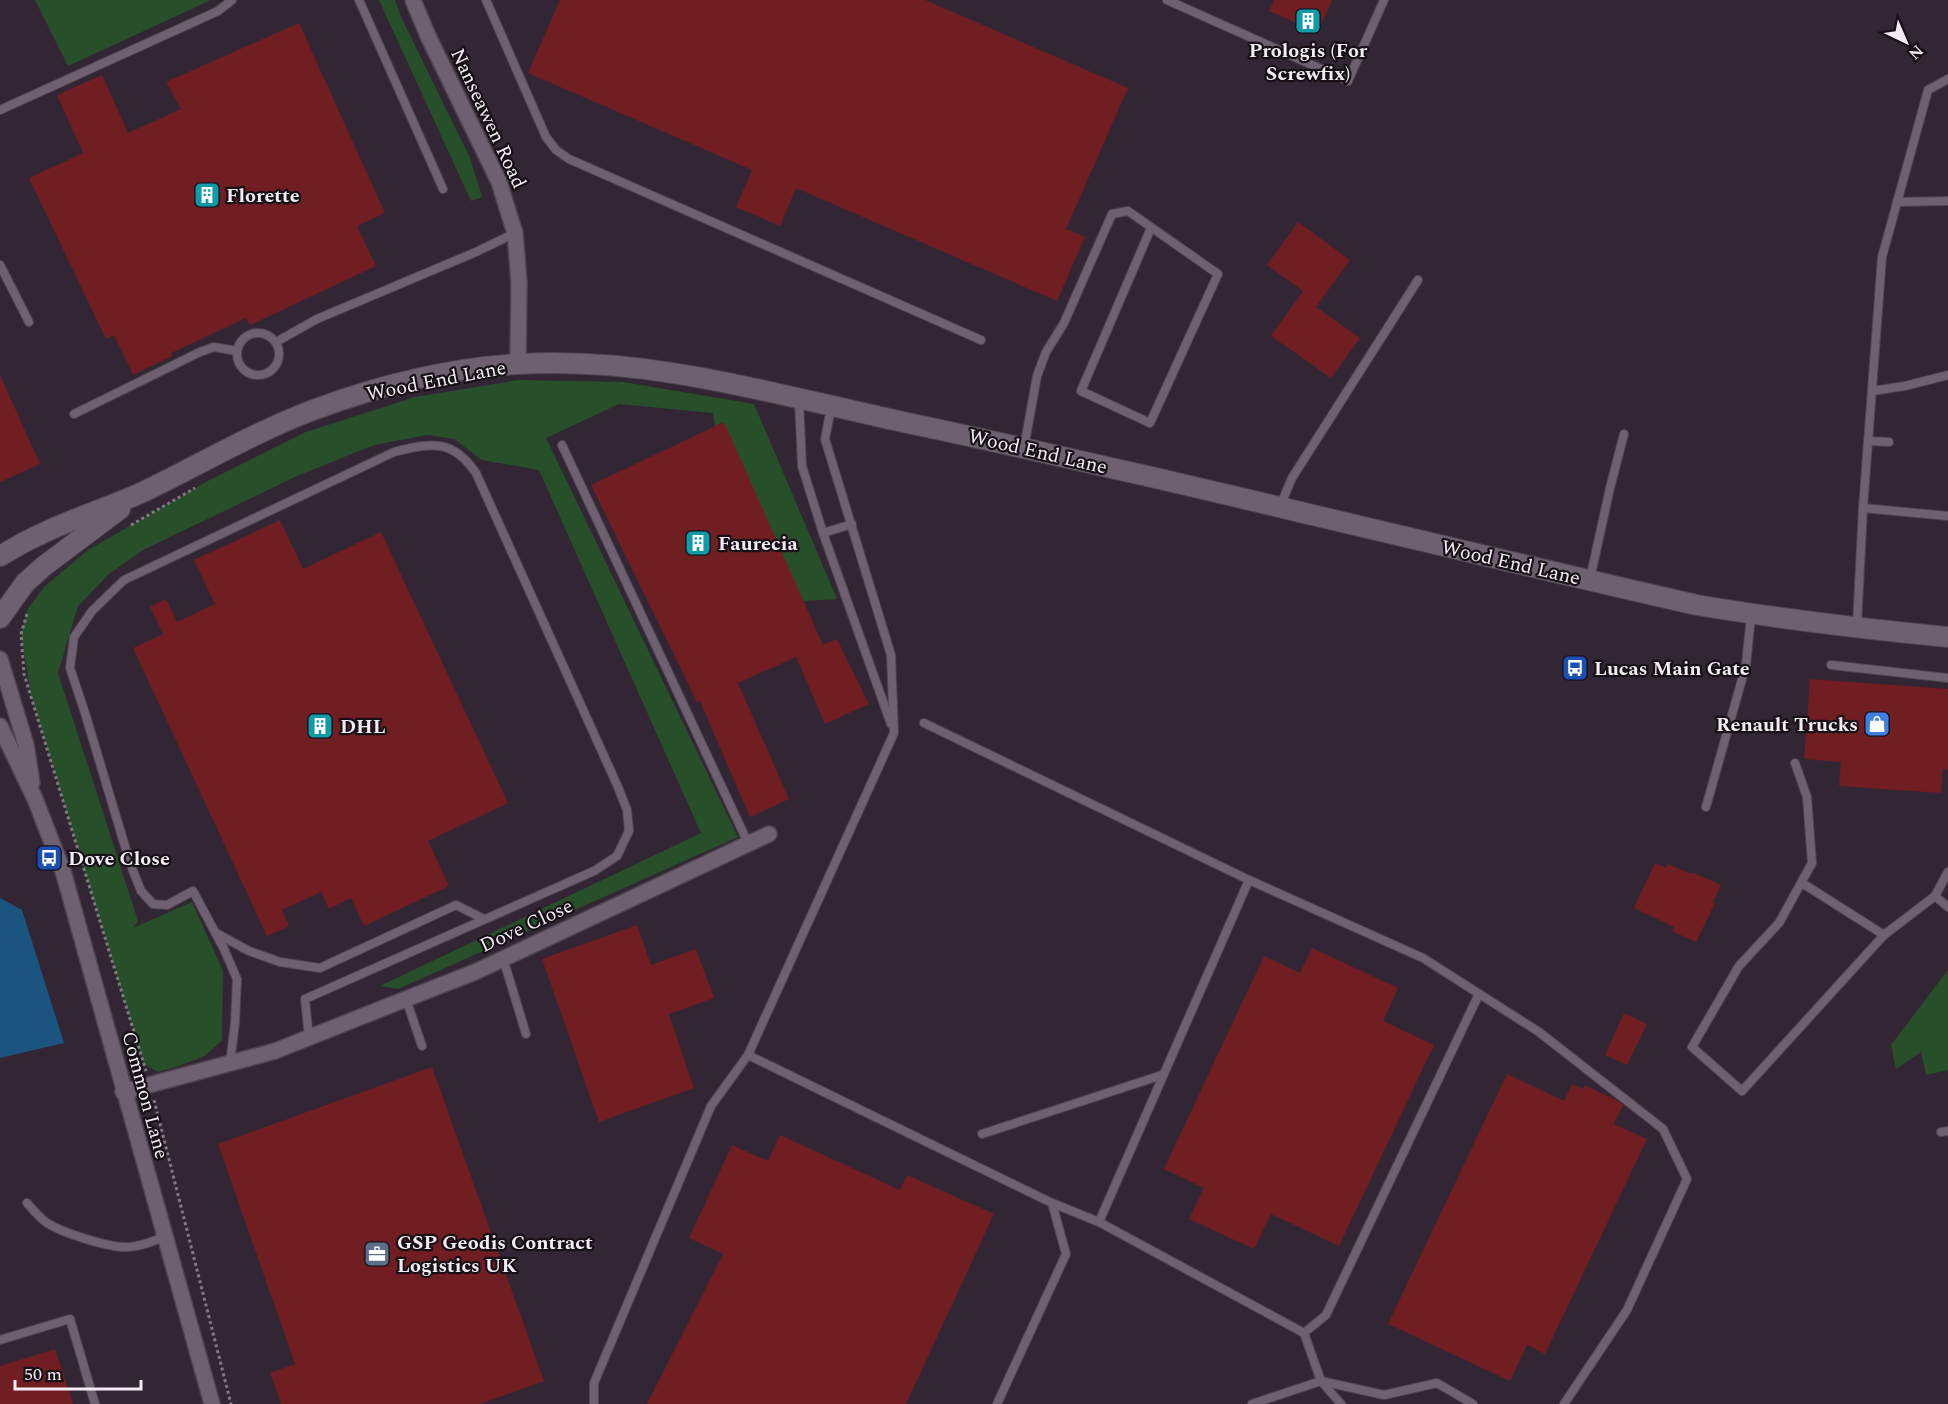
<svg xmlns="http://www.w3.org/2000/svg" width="1948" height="1404" font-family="Spectral,serif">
	<rect width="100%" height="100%" fill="#322634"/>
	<g fill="#27502a">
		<path d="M 35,0 L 211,0 L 68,66 Z"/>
		<path d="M 379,0 L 395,0 L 401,17 L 470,158 L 482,197 L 471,201 Z"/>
		<path d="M 519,380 L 623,382 L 754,404 L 837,599 L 802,601 L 723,422 L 715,426 L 713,413 L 619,404 L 546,438 L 738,837 L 398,989 L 380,986 L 701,833 L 539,470 L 482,460 L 454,439 L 427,435 L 374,445 L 297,476 L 143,550 L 109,574 L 78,606 L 58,673 L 138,921 L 133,928 L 192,902 L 223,971 L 222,1040 L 205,1056 L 176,1067 L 158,1072 L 144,1064 L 31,695 L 21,634 L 28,609 L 44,587 L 88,550 L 206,482 L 306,432 L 415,397 Z"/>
		<path d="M 1948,970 L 1948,1070 L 1926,1075 L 1921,1052 L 1896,1069 L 1891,1045 Z"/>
	</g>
	<path fill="#1c5480" d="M 0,898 L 22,910 L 64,1043 L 0,1058 Z"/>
	<g fill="#701e21">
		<path d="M 560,0 L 925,0 L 1128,88 L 1066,229 L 1085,237 L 1057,301 L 796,188 L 780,226 L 736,207 L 752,170 L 528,73 Z"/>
		<path d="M 1274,0 L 1332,0 L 1318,32 L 1269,11 Z"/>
		<path d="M 299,23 L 385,213 L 357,226 L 376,266 L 250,325 L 246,318 L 171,353 L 172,356 L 133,375 L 114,335 L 106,339 L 29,178 L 83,153 L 57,95 L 102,75 L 128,133 L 181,109 L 166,82 Z"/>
		<path d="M 1298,222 L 1350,260 L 1316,307 L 1360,338 L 1331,378 L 1271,336 L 1303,291 L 1267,265 Z"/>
		<path d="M 0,375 L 40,464 L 0,482 Z"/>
		<path d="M 724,422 L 823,645 L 837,639 L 869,704 L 825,724 L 796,657 L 738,683 L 789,799 L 750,817 L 700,701 L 697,702 L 591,485 Z"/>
		<path d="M 280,520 L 303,569 L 381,532 L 508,803 L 428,841 L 449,886 L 364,926 L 351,898 L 329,909 L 321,892 L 282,910 L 289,926 L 267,936 L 133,648 L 163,634 L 150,607 L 166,599 L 177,622 L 215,604 L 194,560 Z"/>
		<path d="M 1810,679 L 1948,689 L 1948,770 L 1943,769 L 1941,793 L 1839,786 L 1841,762 L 1804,759 Z"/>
		<path d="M 1655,863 L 1666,868 L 1668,864 L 1691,874 L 1692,872 L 1721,885 L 1713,902 L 1715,903 L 1696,942 L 1672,931 L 1674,927 L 1634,908 Z"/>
		<path d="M 637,925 L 651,965 L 696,949 L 714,998 L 669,1014 L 694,1088 L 599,1122 L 542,959 Z"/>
		<path d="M 1312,948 L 1398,988 L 1383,1021 L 1434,1045 L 1339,1246 L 1271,1214 L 1254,1249 L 1189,1219 L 1204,1188 L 1164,1169 L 1264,956 L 1300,973 Z"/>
		<path d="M 1624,1013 L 1647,1024 L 1627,1065 L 1605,1055 Z"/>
		<path d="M 432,1067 L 544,1381 L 480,1404 L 281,1404 L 270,1373 L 295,1364 L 218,1144 Z"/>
		<path d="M 1507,1074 L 1564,1101 L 1572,1084 L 1583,1089 L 1585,1085 L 1616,1100 L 1623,1105 L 1614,1124 L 1647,1139 L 1545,1354 L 1527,1345 L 1510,1381 L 1388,1324 Z"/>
		<path d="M 780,1135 L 900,1190 L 907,1175 L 994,1214 L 906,1404 L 647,1404 L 723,1254 L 689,1238 L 732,1145 L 768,1161 Z"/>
		<path d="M 55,1349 L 73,1404 L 0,1404 L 0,1366 Z"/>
	</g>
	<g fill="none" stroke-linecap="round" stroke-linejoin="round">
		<g stroke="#4e444f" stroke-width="10">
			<g id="service">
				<path d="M 359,0 L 443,189"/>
				<path d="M 486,0 L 546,137 L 556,150 L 569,159 L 981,340"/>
				<path d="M 1167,0 L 1348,81 L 1384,0"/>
				<path d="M 0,110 L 218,11 L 232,0"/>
				<path d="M 1897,202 L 1948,201"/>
				<path d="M 0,265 L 29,322"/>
				<circle cx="258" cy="354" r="21"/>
				<path d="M 276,342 L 317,319 L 476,252 L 515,233"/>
				<path d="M 1872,391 L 1905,386 L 1948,375"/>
				<path d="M 799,400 L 802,466 L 823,533 L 891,724"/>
				<path d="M 74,414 L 200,352 L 214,347 L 237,351"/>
				<path d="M 1868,441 L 1889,442"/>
				<path d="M 562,445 L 748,843"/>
				<path d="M 1024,448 L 1037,376 L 1046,352 L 1064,323 L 1112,214 L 1128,211 L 1218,274 L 1150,423 L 1081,391 L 1151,228"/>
				<path d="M 1280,506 L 1292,478 L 1418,280"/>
				<path d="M 1863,508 L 1948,516"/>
				<path d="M 823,533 L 852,524"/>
				<path d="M 1590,579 L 1610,488 L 1624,434"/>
				<path d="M 1857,625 L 1863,508 L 1882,257 L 1928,90 L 1948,79"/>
				<path d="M 1831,665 L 1948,678"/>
				<path d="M 924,723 L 1249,880 L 1423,958 L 1539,1032 L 1663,1129 L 1687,1179 L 1627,1310 L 1564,1404"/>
				<path d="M 1795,763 L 1807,797 L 1812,863 L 1779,923 L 1739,966 L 1692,1047 L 1742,1091 L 1884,935 L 1935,896"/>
				<path d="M 1706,807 L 1746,665 L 1751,616"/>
				<path d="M 1948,872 L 1935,896 L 1948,907"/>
				<path d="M 1802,883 L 1884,935"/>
				<path d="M 216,933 L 249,951 L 280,962 L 320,968 L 456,905 L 484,919"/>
				<path d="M 503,958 L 526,1034"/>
				<path d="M 406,999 L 422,1046"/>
				<path d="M 748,1055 L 1052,1203 L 1099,1222 L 1304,1333 L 1321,1381 L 1384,1395 L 1437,1383 L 1473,1404"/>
				<path d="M 230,1063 L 235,1023 L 237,979 L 224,949 L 193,891 L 167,905 L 153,904 L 141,891 L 130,863 L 85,713 L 70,668 L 74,637 L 92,611 L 124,580 L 394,452 C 431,443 452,438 476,473 L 618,787 L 627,810 L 629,831 L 617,856 L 594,871 L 305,999 L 309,1038"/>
				<path d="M 1941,1132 L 1948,1131"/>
				<path d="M 982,1134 L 1162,1075"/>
				<path d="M 27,1203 C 33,1210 40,1218 47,1223 C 63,1233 109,1248 128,1247 C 141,1247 153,1241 164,1237"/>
				<path d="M 1099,1222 L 1249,880"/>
				<path d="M 1304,1333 L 1326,1315 L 1479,994"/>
				<path d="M 0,1340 L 70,1319 L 95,1404"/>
				<path d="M 594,1404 L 594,1383 L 711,1106 L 748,1055 L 894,733 L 891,655 L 825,439 L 831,408"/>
				<path d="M 997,1404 L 1066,1254 L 1052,1203"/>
				<path d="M 1252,1404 L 1321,1381 L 1341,1404"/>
			</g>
		</g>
		<g stroke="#4e444f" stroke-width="18">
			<g id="minor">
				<path d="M 413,0 L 428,36 L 499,182 L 509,214 L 515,233 L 519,282 L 518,364"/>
				<path d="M 0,659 L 26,745 L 32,783"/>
				<path d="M 0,726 L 35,799 L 63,871 L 212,1404"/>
				<path d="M 123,1092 L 275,1051 L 406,999 L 475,972 L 769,834"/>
			</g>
		</g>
		<g stroke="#4e444f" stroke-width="22">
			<g id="tertiary">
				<path d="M 0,556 C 13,549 25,541 39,535 C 73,518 111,507 145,491 C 201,464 255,432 313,410 C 378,386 450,368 519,364 C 650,356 777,395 903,422 C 1169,478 1432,545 1697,605 C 1780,619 1864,629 1948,637"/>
				<path d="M 0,618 L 25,583 L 44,566 L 120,509"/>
			</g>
		</g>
		<g stroke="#837985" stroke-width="3" stroke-dasharray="3 3" stroke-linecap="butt">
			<path d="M 131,525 L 195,488"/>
			<path d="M 27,614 L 21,634 L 24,674 L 146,1071"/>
			<path d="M 154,1100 L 231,1404"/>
		</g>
		<use href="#service" stroke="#6e6070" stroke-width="8"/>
		<use href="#minor" stroke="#6e6070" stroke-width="15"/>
		<use href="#tertiary" stroke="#6e6070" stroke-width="20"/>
	</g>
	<defs>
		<g id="building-square" transform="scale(1.35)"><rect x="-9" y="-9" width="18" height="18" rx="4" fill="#0f9aa8" stroke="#171117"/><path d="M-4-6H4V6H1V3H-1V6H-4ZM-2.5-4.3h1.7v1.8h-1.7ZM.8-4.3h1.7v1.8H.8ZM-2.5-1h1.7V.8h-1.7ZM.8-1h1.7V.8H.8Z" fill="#fff"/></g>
		<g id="bus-square" transform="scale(1.35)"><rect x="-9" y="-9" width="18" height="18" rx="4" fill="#1a4fb4" stroke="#171117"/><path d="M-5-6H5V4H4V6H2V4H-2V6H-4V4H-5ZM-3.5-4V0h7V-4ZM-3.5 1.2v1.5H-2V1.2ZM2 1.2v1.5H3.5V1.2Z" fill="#fff"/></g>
		<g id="shop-square" transform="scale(1.35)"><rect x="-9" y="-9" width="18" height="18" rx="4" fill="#3f7fe0" stroke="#171117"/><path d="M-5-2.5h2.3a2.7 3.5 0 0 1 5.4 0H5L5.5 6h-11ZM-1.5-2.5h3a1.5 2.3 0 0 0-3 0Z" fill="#fff"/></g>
		<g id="office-square" transform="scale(1.35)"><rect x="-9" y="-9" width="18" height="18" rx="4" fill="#5c6f8a" stroke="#171117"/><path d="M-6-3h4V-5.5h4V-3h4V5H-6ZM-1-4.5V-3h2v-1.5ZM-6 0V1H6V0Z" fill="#fff"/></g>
	</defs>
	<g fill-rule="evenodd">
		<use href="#building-square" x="1308" y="21"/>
		<use href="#building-square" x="207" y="195"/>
		<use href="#building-square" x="698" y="543"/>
		<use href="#bus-square" x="1575" y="668"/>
		<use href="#shop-square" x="1877" y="724"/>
		<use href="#building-square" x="320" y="726"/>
		<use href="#bus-square" x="49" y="858"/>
		<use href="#office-square" x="377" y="1254"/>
	</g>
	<g text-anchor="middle" stroke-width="4.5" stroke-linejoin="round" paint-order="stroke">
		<g font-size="20" font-weight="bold" fill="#f4ecf5" stroke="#171117" text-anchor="start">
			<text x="1308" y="57" text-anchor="middle">Prologis (For<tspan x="1308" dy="23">Screwfix)</tspan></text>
			<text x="226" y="202">Florette</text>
			<text x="718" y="550">Faurecia</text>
			<text x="1594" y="675">Lucas Main Gate</text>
			<text x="1858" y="731" text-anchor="end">Renault Trucks</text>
			<text x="340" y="733">DHL</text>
			<text x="68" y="865">Dove Close</text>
			<text x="397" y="1249">GSP Geodis Contract<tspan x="397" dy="23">Logistics UK</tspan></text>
		</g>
		<g font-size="20" fill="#f4ecf5" stroke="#171117">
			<text transform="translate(489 118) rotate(65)" y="7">Nanseawen Road</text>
			<text transform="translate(436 380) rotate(-11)" y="7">Wood End Lane</text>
			<text transform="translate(1038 451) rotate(13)" y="7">Wood End Lane</text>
			<text transform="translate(1511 562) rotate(13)" y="7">Wood End Lane</text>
			<text transform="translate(526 925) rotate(-25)" y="7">Dove Close</text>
			<text transform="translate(146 1095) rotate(75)" y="7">Common Lane</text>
		</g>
	</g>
	<g transform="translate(1906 42) rotate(136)" stroke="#171117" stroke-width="4.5" paint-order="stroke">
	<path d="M0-4.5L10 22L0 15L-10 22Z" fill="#f4ecf5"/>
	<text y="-9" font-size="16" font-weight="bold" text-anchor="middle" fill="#f4ecf5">N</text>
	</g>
	<path d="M15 1380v9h126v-9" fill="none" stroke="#f4ecf5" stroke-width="3"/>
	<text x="24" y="1380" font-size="18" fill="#f4ecf5" stroke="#171117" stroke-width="4.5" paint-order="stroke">50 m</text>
</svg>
